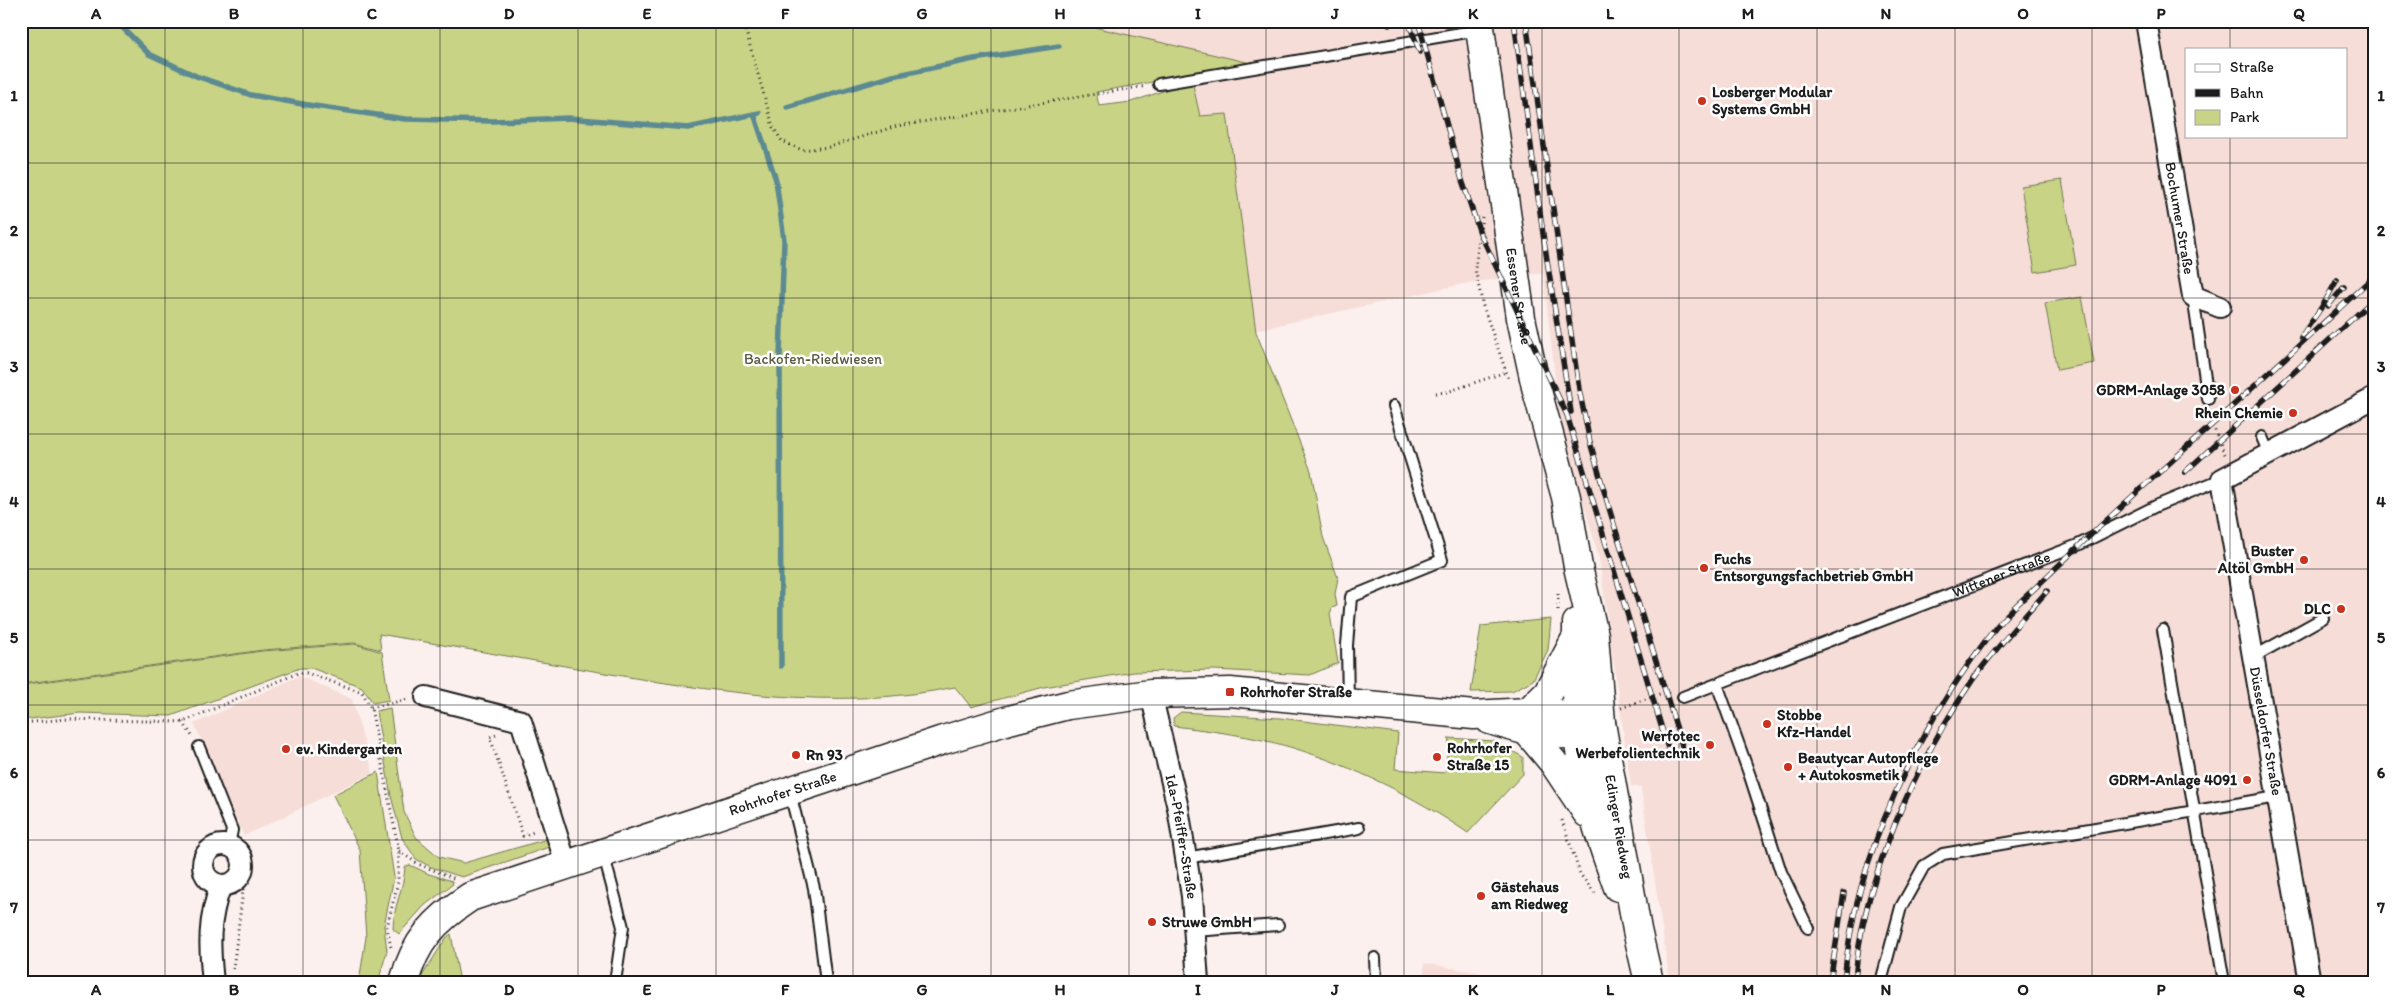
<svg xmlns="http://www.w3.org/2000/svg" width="2395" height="1003" font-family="Itim,sans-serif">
	<rect width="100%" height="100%" fill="#fbf0ed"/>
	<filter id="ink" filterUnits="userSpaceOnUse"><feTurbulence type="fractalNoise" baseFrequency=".02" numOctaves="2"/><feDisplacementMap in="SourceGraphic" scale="10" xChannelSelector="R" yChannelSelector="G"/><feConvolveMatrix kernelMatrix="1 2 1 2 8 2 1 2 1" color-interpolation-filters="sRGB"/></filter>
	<g filter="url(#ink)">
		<g fill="#f6ddd8" fill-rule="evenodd">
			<path d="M 1084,21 L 2374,21 L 2374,982 L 1670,982 L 1641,788 L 1631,786 L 1599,558 L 1560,419 L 1543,273 L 1468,283 L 1252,331 L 1192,81 L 1085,25 ZM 2186,49 L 2346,49 L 2346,136 L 2186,136 Z"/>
			<path d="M 299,676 L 352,699 L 373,773 L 244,836 L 194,724 Z"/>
			<path d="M 1424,963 L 1486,974 L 1504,982 L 1424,982 Z"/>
		</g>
		<g fill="#c9d386" stroke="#727851">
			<path d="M 21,21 L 1084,21 L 1085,25 L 1255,64 L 1096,92 L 1099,106 L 1131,102 L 1192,81 L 1200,116 L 1227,114 L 1256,332 L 1311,471 L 1323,537 L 1338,578 L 1335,594 L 1337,606 L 1332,608 L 1330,614 L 1338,663 L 1310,675 L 1214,670 L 1134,672 L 1044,687 L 971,707 L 955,687 C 835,712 708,691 588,670 C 518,658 449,646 379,634 L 381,650 L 354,643 L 263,650 L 21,684 Z"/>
			<path d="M 2062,180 L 2076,265 L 2035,272 L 2021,186 Z"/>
			<path d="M 2082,297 L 2094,363 L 2057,370 L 2045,303 Z"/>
			<path d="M 1551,619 L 1548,650 L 1533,680 L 1512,691 L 1471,692 L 1481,626 Z"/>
			<path d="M 355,644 L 382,652 L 389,700 L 373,703 L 362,687 L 311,668 L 300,668 L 171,716 L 80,713 L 21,720 L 21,685 L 262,651 Z"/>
			<path d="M 390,708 L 404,812 L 416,837 L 439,857 L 464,863 L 547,839 L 549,847 L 462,877 L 431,867 L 416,859 L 402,838 L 391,796 L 376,711 Z"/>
			<path d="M 1181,712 L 1280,718 L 1398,733 L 1395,769 L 1445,773 L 1449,738 L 1494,741 L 1523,757 L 1523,774 L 1468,833 C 1414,796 1353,766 1290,747 C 1252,736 1213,731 1174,726 L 1173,718 Z"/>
			<path d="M 378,772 L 394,877 L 384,926 L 387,951 L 378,982 L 359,982 L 366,937 L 360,850 L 333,795 Z"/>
			<path d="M 410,865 L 429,874 L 452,881 L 453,884 L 425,905 L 399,934 L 393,929 C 393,907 404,888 405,867 Z"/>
			<path d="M 451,934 L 460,982 L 421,982 L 422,976 L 446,938 Z"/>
		</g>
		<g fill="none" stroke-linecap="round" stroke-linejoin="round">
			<g stroke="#5b8a92" stroke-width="5.5">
				<path d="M 116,21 L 149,54 L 196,76 L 251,95 L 314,106 L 405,119 L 493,121 L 568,118 L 688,128 L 759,113"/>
				<path d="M 787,107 L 893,76 L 974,59 L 1059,46"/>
				<path d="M 754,114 L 776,180 L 784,240 L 780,357 L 781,666"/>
			</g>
			<g stroke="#1c1c1c" stroke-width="14">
				<g id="lane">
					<path d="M 1159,84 L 1479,30"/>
					<path d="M 2193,296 L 2208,399"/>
					<path d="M 2262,437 L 2269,454"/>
					<path d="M 2163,630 L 2224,982"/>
					<path d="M 2253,657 L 2323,618"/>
					<path d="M 1717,684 L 1750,776 L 1781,872 L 1808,928"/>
					<path id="s1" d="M 1683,697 L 2078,545 L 2156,506 L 2222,479"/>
					<path d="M 1348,703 L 1347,645 L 1351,597 L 1442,560 L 1394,406"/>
					<path d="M 199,747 L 232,830 L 229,845"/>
					<path d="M 790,793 L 814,888 L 826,982"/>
					<path d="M 603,853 L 623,927 L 615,982"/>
					<path d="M 1186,858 L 1359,828"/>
					<path d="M 1194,931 L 1278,925"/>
					<path d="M 1375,958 L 1376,982"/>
					<path d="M 1881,982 L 1901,907 L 1924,866 L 1943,854 L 2277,797"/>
				</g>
			</g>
			<g stroke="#1c1c1c" stroke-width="24">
				<g id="street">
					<path id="s2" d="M 2146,21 L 2193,296 L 2220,307"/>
					<path id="s3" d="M 1151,694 L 1178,808 L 1192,896 L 1198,982"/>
					<path d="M 426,697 L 521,721 L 566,864"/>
					<circle cx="223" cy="865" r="20"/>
					<path d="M 213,982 C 209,946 208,920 221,885"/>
					<path d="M 2310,982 L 2222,479 L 2374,398"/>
				</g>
			</g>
			<g stroke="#1c1c1c" stroke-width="31">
				<g id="secondary">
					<path id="s4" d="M 1479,21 L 1521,318 L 1536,387 L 1566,497 L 1578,567 L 1594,635 L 1601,723 L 1637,930 L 1649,982"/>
					<path d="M 1577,623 C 1577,660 1574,698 1578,735 C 1584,789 1599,836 1618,887"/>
					<path d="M 1528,712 L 1548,692 L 1574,642"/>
					<path d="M 1490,720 C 1527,731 1556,743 1593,726"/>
					<path d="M 1527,731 L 1553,762 L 1587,813"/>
					<path id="s5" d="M 404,982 C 415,941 435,920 470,897 L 943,740 L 1009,720 L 1068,705 L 1151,694 L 1230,692 L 1474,715 L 1528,712 L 1558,714 L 1601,723"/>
				</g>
			</g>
			<g stroke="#1c1c1c" stroke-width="3" stroke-dasharray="1 4" stroke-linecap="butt">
				<path d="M 743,21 L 773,127 L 782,141 L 802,150 L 829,147 L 897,126 L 1146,86"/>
				<path d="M 1482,217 L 1475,269 L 1483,306 L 1509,380"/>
				<path d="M 1436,393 L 1447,392 L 1506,372"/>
				<path d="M 2210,411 L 2212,424 L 2226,457"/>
				<path d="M 1558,610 L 1558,591"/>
				<path d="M 371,708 L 408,699"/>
				<path d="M 1621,708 L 1665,692 L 1670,694"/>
				<path d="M 183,722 L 192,736"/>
				<path d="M 21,723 L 68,719 L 183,722 L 298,673 L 306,673 L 362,692 L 371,708 L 399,851 L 398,882 L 387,927 L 391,948"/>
				<path d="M 496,735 L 490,737 L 523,836 L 536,831"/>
				<path d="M 1562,820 L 1580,874 L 1595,893"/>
				<path d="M 399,851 L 418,864 L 456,879"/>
				<path d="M 233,969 L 244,883 L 240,880"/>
			</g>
			<use href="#lane" stroke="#fff" stroke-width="10"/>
			<use href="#street" stroke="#fff" stroke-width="20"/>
			<use href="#secondary" stroke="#fff" stroke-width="28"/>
			<g stroke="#1c1c1c" stroke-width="5.5">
				<g id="rail">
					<path d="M 1389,21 L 1389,25"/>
					<path d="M 1408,21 L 1420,52"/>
					<path d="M 1418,21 L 1462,180 L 1480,233 L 1567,415 L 1669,752"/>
					<path d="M 1514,21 L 1544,241 L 1571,412"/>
					<path d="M 1526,21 L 1579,389 L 1590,442 L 1609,508 L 1683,749"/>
					<path d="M 2328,306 L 2344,287"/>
					<path d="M 2301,337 L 2323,305 L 2337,280"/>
					<path d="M 2185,472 L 2374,299"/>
					<path d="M 1830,982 L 1844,893"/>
					<path d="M 1844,982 C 1854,856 1919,724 1997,626 C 2008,612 2022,600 2035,588 C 2068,556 2101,525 2135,494 C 2215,422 2295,350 2374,276"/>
					<path d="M 1855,982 C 1861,881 1917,760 1974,678 C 1996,648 2022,619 2047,591"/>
				</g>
			</g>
			<use href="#rail" stroke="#fff" stroke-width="4" stroke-dasharray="11" stroke-linecap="butt"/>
		</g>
	</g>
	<path fill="none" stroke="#1c1c1c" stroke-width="1" stroke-opacity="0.55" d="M 165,21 L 165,982M 303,21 L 303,982M 440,21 L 440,982M 578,21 L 578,982M 716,21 L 716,982M 853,21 L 853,982M 991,21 L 991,982M 1129,21 L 1129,982M 1266,21 L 1266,982M 1404,21 L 1404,982M 1542,21 L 1542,982M 1679,21 L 1679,982M 1817,21 L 1817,982M 1955,21 L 1955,982M 2092,21 L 2092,982M 2230,21 L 2230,49M 2230,136 L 2230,982M 21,163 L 2374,163M 21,298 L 2374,298M 21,434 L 2374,434M 21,569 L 2374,569M 21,705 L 2374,705M 21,840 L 2374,840"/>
	<g fill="#c8321e" stroke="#fff" stroke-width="2">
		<circle cx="1702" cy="101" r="5"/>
		<circle cx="2235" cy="390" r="5"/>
		<circle cx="2293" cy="413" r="5"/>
		<circle cx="2304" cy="560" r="5"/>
		<circle cx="1704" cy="568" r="5"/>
		<circle cx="2341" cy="609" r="5"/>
		<rect x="1225" y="687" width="10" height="10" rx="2.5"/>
		<circle cx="1767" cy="724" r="5"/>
		<circle cx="1710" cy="745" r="5"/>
		<circle cx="286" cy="749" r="5"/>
		<circle cx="796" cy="755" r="5"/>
		<circle cx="1437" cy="757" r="5"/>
		<circle cx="1788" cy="767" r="5"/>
		<circle cx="2247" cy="780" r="5"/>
		<circle cx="1481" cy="896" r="5"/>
		<circle cx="1152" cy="922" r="5"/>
	</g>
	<g text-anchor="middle" stroke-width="5" stroke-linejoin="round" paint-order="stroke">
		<g font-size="15" font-weight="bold" fill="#1c1c1c" stroke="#fff" text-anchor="start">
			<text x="1712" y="97">Losberger Modular<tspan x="1712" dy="17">Systems GmbH</tspan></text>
			<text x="2225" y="395" text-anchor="end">GDRM-Anlage 3058</text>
			<text x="2283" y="418" text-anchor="end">Rhein Chemie</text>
			<text x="2294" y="556" text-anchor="end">Buster<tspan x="2294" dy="17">Altöl GmbH</tspan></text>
			<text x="1714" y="564">Fuchs<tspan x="1714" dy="17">Entsorgungsfachbetrieb GmbH</tspan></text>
			<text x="2331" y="614" text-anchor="end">DLC</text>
			<text x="1240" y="697">Rohrhofer Straße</text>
			<text x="1777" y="720">Stobbe<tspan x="1777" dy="17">Kfz-Handel</tspan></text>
			<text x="1700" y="741" text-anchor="end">Werfotec<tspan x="1700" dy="17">Werbefolientechnik</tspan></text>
			<text x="1447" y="753">Rohrhofer<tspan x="1447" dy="17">Straße 15</tspan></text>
			<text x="296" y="754">ev. Kindergarten</text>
			<text x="806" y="760">Rn 93</text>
			<text x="1798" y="763">Beautycar Autopflege<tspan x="1798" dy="17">+ Autokosmetik</tspan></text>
			<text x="2237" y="785" text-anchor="end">GDRM-Anlage 4091</text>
			<text x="1491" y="892">Gästehaus<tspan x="1491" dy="17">am Riedweg</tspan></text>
			<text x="1162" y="927">Struwe GmbH</text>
		</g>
		<g font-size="15" fill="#1c1c1c" stroke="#fff">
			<text dy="5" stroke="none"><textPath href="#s2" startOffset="200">Bochumer Straße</textPath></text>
			<text dy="5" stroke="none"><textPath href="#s4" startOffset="278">Essener Straße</textPath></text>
			<text dy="5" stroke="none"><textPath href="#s1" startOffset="341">Wittener Straße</textPath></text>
			<text transform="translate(2266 731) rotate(80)" y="5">Düsseldorfer Straße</text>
			<text dy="5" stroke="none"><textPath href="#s5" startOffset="440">Rohrhofer Straße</textPath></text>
			<text dy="5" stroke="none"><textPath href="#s4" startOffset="819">Edinger Riedweg</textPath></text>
			<text dy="5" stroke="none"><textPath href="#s3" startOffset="146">Ida-Pfeiffer-Straße</textPath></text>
		</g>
		<g font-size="15" fill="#595c41" stroke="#fff">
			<text x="813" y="364">Backofen-Riedwiesen</text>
		</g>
	</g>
	<rect width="2395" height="1003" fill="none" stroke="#fff" stroke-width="55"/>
	<rect x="2185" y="48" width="162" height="90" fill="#ffffff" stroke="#a4a4a4"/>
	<rect x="2195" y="64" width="25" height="8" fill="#ffffff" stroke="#a4a4a4"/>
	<text x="2230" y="72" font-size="15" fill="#1c1c1c">Straße</text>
	<rect x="2195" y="89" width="25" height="8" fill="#1c1c1c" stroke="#a4a4a4"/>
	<text x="2230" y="98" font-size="15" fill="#1c1c1c">Bahn</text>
	<rect x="2195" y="110" width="25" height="15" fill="#c9d386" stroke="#a4a4a4"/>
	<text x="2230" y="122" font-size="15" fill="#1c1c1c">Park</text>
	<rect x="28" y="28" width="2340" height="948" fill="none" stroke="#1c1c1c" stroke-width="2"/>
	<g font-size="16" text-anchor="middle" font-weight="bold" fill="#1c1c1c">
		<text x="96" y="19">A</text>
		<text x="234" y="19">B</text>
		<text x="372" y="19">C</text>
		<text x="509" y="19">D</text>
		<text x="647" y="19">E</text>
		<text x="785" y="19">F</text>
		<text x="922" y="19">G</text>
		<text x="1060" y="19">H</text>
		<text x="1198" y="19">I</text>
		<text x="1335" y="19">J</text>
		<text x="1473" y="19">K</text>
		<text x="1610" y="19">L</text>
		<text x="1748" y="19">M</text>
		<text x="1886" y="19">N</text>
		<text x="2023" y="19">O</text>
		<text x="2161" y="19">P</text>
		<text x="2299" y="19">Q</text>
		<text x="14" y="101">1</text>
		<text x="2381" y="101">1</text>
		<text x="14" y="236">2</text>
		<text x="2381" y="236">2</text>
		<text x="14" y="372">3</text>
		<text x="2381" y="372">3</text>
		<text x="14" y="507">4</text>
		<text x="2381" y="507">4</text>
		<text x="14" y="643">5</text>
		<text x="2381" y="643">5</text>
		<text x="14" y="778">6</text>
		<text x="2381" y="778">6</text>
		<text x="14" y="913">7</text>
		<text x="2381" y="913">7</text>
		<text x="96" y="995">A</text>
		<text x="234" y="995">B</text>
		<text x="372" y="995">C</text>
		<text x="509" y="995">D</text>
		<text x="647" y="995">E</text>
		<text x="785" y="995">F</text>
		<text x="922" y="995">G</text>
		<text x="1060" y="995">H</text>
		<text x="1198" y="995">I</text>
		<text x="1335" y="995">J</text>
		<text x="1473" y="995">K</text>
		<text x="1610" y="995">L</text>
		<text x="1748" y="995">M</text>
		<text x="1886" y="995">N</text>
		<text x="2023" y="995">O</text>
		<text x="2161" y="995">P</text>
		<text x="2299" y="995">Q</text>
	</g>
</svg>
